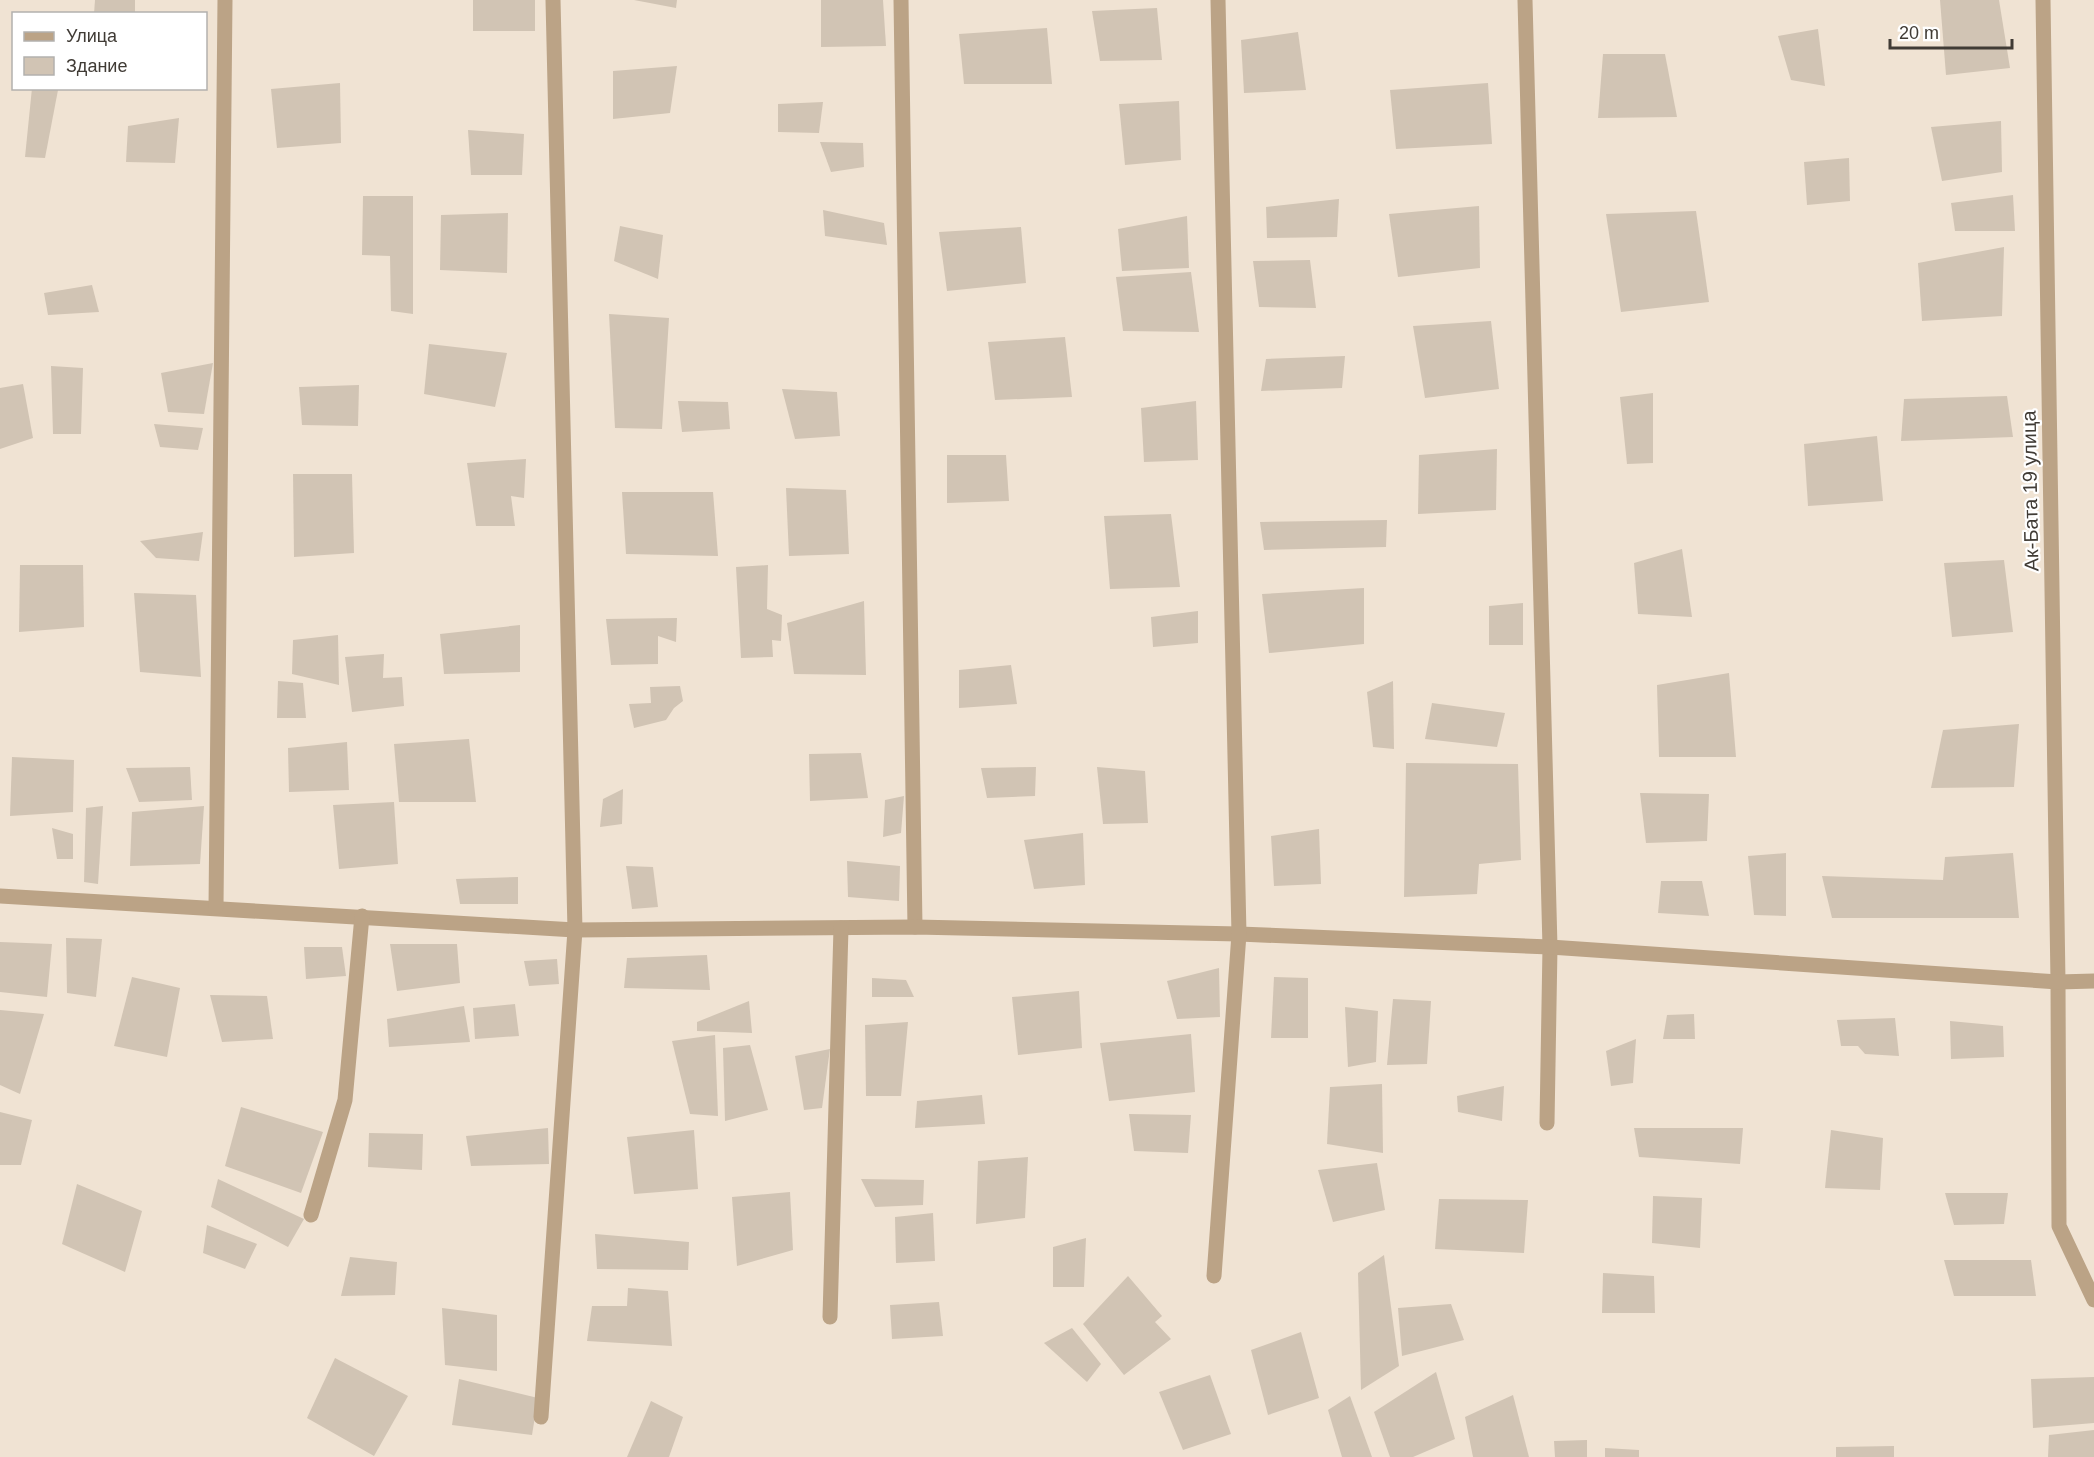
<svg xmlns="http://www.w3.org/2000/svg" width="2094" height="1457" font-family="Arial,sans-serif">
	<rect width="100%" height="100%" fill="#f0e3d3"/>
	<g fill="#d1c4b4">
		<path d="M 95,0 L 135,0 L 135,14 L 94,14 Z"/>
		<rect x="473" y="0" width="62" height="31"/>
		<path d="M 634,0 L 677,0 L 676,8 Z"/>
		<path d="M 821,0 L 883,0 L 886,46 L 821,47 Z"/>
		<path d="M 1940,0 L 1999,0 L 2010,68 L 1946,75 Z"/>
		<path d="M 1157,8 L 1162,60 L 1100,61 L 1092,11 Z"/>
		<path d="M 1047,28 L 1052,84 L 964,84 L 959,34 Z"/>
		<path d="M 1818,29 L 1825,86 L 1791,80 L 1778,36 Z"/>
		<path d="M 1298,32 L 1306,90 L 1244,93 L 1241,40 Z"/>
		<path d="M 1603,54 L 1665,54 L 1677,117 L 1598,118 Z"/>
		<path d="M 677,66 L 670,113 L 613,119 L 613,71 Z"/>
		<path d="M 340,83 L 341,143 L 277,148 L 271,89 Z"/>
		<path d="M 1488,83 L 1492,144 L 1396,149 L 1390,90 Z"/>
		<path d="M 32,88 L 58,90 L 45,158 L 25,157 Z"/>
		<path d="M 1179,101 L 1181,160 L 1125,165 L 1119,104 Z"/>
		<path d="M 823,102 L 819,133 L 778,132 L 778,104 Z"/>
		<path d="M 179,118 L 175,163 L 126,162 L 128,126 Z"/>
		<path d="M 2001,121 L 2002,172 L 1942,181 L 1931,127 Z"/>
		<path d="M 468,130 L 524,134 L 522,175 L 471,175 Z"/>
		<path d="M 820,142 L 863,143 L 864,167 L 831,172 Z"/>
		<path d="M 1849,158 L 1850,201 L 1807,205 L 1804,162 Z"/>
		<path d="M 2013,195 L 2015,231 L 1955,231 L 1951,203 Z"/>
		<path d="M 363,196 L 413,196 L 413,314 L 391,311 L 390,256 L 362,255 Z"/>
		<path d="M 1339,199 L 1337,237 L 1267,238 L 1266,207 Z"/>
		<path d="M 1479,206 L 1480,268 L 1398,277 L 1389,214 Z"/>
		<path d="M 823,210 L 884,223 L 887,245 L 825,236 Z"/>
		<path d="M 1696,211 L 1709,302 L 1621,312 L 1606,214 Z"/>
		<path d="M 508,213 L 507,273 L 440,270 L 441,215 Z"/>
		<path d="M 1187,216 L 1189,268 L 1122,271 L 1118,229 Z"/>
		<path d="M 620,226 L 663,235 L 658,279 L 614,261 Z"/>
		<path d="M 1021,227 L 1026,283 L 947,291 L 939,232 Z"/>
		<path d="M 2004,247 L 2002,316 L 1922,321 L 1918,263 Z"/>
		<path d="M 1310,260 L 1316,308 L 1259,307 L 1253,261 Z"/>
		<path d="M 1191,272 L 1199,332 L 1123,331 L 1116,277 Z"/>
		<path d="M 92,285 L 99,312 L 48,315 L 44,293 Z"/>
		<path d="M 609,314 L 669,318 L 662,429 L 615,428 Z"/>
		<path d="M 1491,321 L 1499,389 L 1425,398 L 1413,326 Z"/>
		<path d="M 1065,337 L 1072,397 L 995,400 L 988,342 Z"/>
		<path d="M 429,344 L 507,353 L 495,407 L 424,394 Z"/>
		<path d="M 1345,356 L 1342,388 L 1261,391 L 1266,359 Z"/>
		<path d="M 213,363 L 204,414 L 168,412 L 161,373 Z"/>
		<path d="M 51,366 L 83,368 L 81,434 L 53,434 Z"/>
		<path d="M 23,384 L 33,438 L 0,449 L 0,388 Z"/>
		<path d="M 359,385 L 358,426 L 302,425 L 299,387 Z"/>
		<path d="M 782,389 L 837,392 L 840,436 L 795,439 Z"/>
		<path d="M 1653,393 L 1653,463 L 1627,464 L 1620,397 Z"/>
		<path d="M 2007,396 L 2013,437 L 1901,441 L 1904,399 Z"/>
		<path d="M 678,401 L 728,402 L 730,429 L 682,432 Z"/>
		<path d="M 1196,401 L 1198,460 L 1144,462 L 1141,408 Z"/>
		<path d="M 154,424 L 203,428 L 198,450 L 160,447 Z"/>
		<path d="M 1877,436 L 1883,501 L 1808,506 L 1804,444 Z"/>
		<path d="M 1497,449 L 1496,510 L 1418,514 L 1419,455 Z"/>
		<path d="M 947,455 L 1006,455 L 1009,501 L 947,503 Z"/>
		<path d="M 526,459 L 524,498 L 511,496 L 515,526 L 476,526 L 467,463 Z"/>
		<path d="M 293,474 L 352,474 L 354,553 L 294,557 Z"/>
		<path d="M 786,488 L 846,490 L 849,554 L 789,556 Z"/>
		<path d="M 622,492 L 713,492 L 718,556 L 626,554 Z"/>
		<path d="M 1171,514 L 1180,587 L 1110,589 L 1104,516 Z"/>
		<path d="M 1387,520 L 1386,547 L 1264,550 L 1260,522 Z"/>
		<path d="M 203,532 L 199,561 L 156,558 L 140,541 Z"/>
		<path d="M 1682,549 L 1692,617 L 1638,614 L 1634,563 Z"/>
		<path d="M 2004,560 L 2013,632 L 1952,637 L 1944,563 Z"/>
		<path d="M 20,565 L 83,565 L 84,627 L 19,632 Z"/>
		<path d="M 768,565 L 767,609 L 782,615 L 781,641 L 772,640 L 773,657 L 741,658 L 736,567 Z"/>
		<path d="M 1364,588 L 1364,644 L 1269,653 L 1262,594 Z"/>
		<path d="M 134,593 L 196,595 L 201,677 L 140,672 Z"/>
		<path d="M 864,601 L 866,675 L 794,674 L 787,623 Z"/>
		<path d="M 1523,603 L 1523,645 L 1489,645 L 1489,606 Z"/>
		<path d="M 1198,611 L 1198,643 L 1153,647 L 1151,617 Z"/>
		<path d="M 677,618 L 676,642 L 658,636 L 658,664 L 611,665 L 606,619 Z"/>
		<path d="M 520,625 L 520,672 L 444,674 L 440,634 Z"/>
		<path d="M 338,635 L 339,685 L 292,674 L 293,640 Z"/>
		<path d="M 384,654 L 383,678 L 402,677 L 404,706 L 352,712 L 345,657 Z"/>
		<path d="M 1011,665 L 1017,704 L 959,708 L 959,670 Z"/>
		<path d="M 1729,673 L 1736,757 L 1659,757 L 1657,685 Z"/>
		<path d="M 278,681 L 303,683 L 306,718 L 277,718 Z"/>
		<path d="M 1393,681 L 1394,749 L 1373,747 L 1367,692 Z"/>
		<path d="M 680,686 L 683,701 L 674,708 L 666,720 L 634,728 L 629,704 L 651,703 L 650,687 Z"/>
		<path d="M 1432,703 L 1505,713 L 1497,747 L 1425,739 Z"/>
		<path d="M 2019,724 L 2014,787 L 1931,788 L 1943,730 Z"/>
		<path d="M 469,739 L 476,802 L 399,802 L 394,744 Z"/>
		<path d="M 347,742 L 349,790 L 289,792 L 288,748 Z"/>
		<path d="M 861,753 L 868,798 L 810,801 L 809,754 Z"/>
		<path d="M 12,757 L 74,760 L 73,812 L 10,816 Z"/>
		<path d="M 1406,763 L 1518,764 L 1521,860 L 1479,864 L 1477,894 L 1404,897 Z"/>
		<path d="M 190,767 L 192,800 L 139,802 L 126,768 Z"/>
		<path d="M 1036,767 L 1035,796 L 987,798 L 981,768 Z"/>
		<path d="M 1097,767 L 1145,771 L 1148,823 L 1103,824 Z"/>
		<path d="M 623,789 L 622,824 L 600,827 L 603,799 Z"/>
		<path d="M 1640,793 L 1709,794 L 1707,841 L 1646,843 Z"/>
		<path d="M 904,796 L 901,833 L 883,837 L 885,800 Z"/>
		<path d="M 394,802 L 398,864 L 339,869 L 333,805 Z"/>
		<path d="M 103,806 L 98,884 L 84,882 L 86,808 Z"/>
		<path d="M 204,806 L 200,864 L 130,866 L 132,812 Z"/>
		<path d="M 52,828 L 73,834 L 73,859 L 57,859 Z"/>
		<path d="M 1319,829 L 1321,884 L 1274,886 L 1271,836 Z"/>
		<path d="M 1083,833 L 1085,885 L 1034,889 L 1024,840 Z"/>
		<path d="M 1786,853 L 1786,916 L 1754,915 L 1748,856 Z"/>
		<path d="M 2013,853 L 2019,918 L 1832,918 L 1822,876 L 1943,880 L 1945,857 Z"/>
		<path d="M 847,861 L 900,866 L 899,901 L 848,897 Z"/>
		<path d="M 626,866 L 653,867 L 658,907 L 632,909 Z"/>
		<path d="M 518,877 L 518,904 L 460,904 L 456,879 Z"/>
		<path d="M 1661,881 L 1702,881 L 1709,916 L 1658,913 Z"/>
		<path d="M 66,938 L 102,939 L 96,997 L 67,993 Z"/>
		<path d="M 0,942 L 52,944 L 47,997 L 0,992 Z"/>
		<path d="M 390,944 L 457,944 L 460,983 L 397,991 Z"/>
		<path d="M 304,947 L 342,947 L 346,976 L 306,979 Z"/>
		<path d="M 707,955 L 710,990 L 624,988 L 627,958 Z"/>
		<path d="M 557,959 L 559,984 L 529,986 L 524,961 Z"/>
		<path d="M 1219,968 L 1220,1017 L 1177,1019 L 1167,981 Z"/>
		<path d="M 132,977 L 180,988 L 167,1057 L 114,1046 Z"/>
		<path d="M 1274,977 L 1308,978 L 1308,1038 L 1271,1038 Z"/>
		<path d="M 872,978 L 906,980 L 914,997 L 872,997 Z"/>
		<path d="M 1079,991 L 1082,1048 L 1018,1055 L 1012,997 Z"/>
		<path d="M 210,995 L 267,996 L 273,1039 L 222,1042 Z"/>
		<path d="M 1393,999 L 1431,1001 L 1427,1064 L 1387,1065 Z"/>
		<path d="M 749,1001 L 752,1033 L 697,1031 L 697,1022 Z"/>
		<path d="M 515,1004 L 519,1036 L 475,1039 L 473,1008 Z"/>
		<path d="M 464,1006 L 470,1042 L 389,1047 L 387,1019 Z"/>
		<path d="M 1345,1007 L 1378,1011 L 1376,1062 L 1348,1067 Z"/>
		<path d="M 0,1010 L 44,1014 L 20,1094 L 0,1085 Z"/>
		<path d="M 1694,1014 L 1695,1039 L 1663,1039 L 1667,1015 Z"/>
		<path d="M 1895,1018 L 1899,1056 L 1865,1054 L 1858,1046 L 1841,1046 L 1837,1020 Z"/>
		<path d="M 1950,1021 L 2003,1026 L 2004,1057 L 1951,1059 Z"/>
		<path d="M 908,1022 L 901,1096 L 866,1096 L 865,1025 Z"/>
		<path d="M 1191,1034 L 1195,1092 L 1109,1101 L 1100,1043 Z"/>
		<path d="M 715,1035 L 718,1116 L 690,1114 L 672,1041 Z"/>
		<path d="M 1636,1039 L 1633,1083 L 1611,1086 L 1606,1051 Z"/>
		<path d="M 750,1045 L 768,1110 L 725,1121 L 723,1048 Z"/>
		<path d="M 830,1049 L 822,1108 L 804,1110 L 795,1056 Z"/>
		<path d="M 1382,1084 L 1383,1153 L 1327,1144 L 1330,1087 Z"/>
		<path d="M 1504,1086 L 1502,1121 L 1458,1112 L 1457,1096 Z"/>
		<path d="M 982,1095 L 985,1124 L 915,1128 L 917,1101 Z"/>
		<path d="M 241,1107 L 323,1132 L 301,1193 L 225,1166 Z"/>
		<path d="M 0,1112 L 32,1120 L 21,1165 L 0,1165 Z"/>
		<path d="M 1129,1114 L 1191,1115 L 1188,1153 L 1134,1151 Z"/>
		<path d="M 548,1128 L 549,1164 L 471,1166 L 466,1136 Z"/>
		<path d="M 1634,1128 L 1743,1128 L 1740,1164 L 1639,1157 Z"/>
		<path d="M 694,1130 L 698,1189 L 634,1194 L 627,1137 Z"/>
		<path d="M 1831,1130 L 1883,1138 L 1880,1190 L 1825,1188 Z"/>
		<path d="M 369,1133 L 423,1134 L 422,1170 L 368,1167 Z"/>
		<path d="M 1028,1157 L 1025,1218 L 976,1224 L 978,1161 Z"/>
		<path d="M 1377,1163 L 1385,1210 L 1333,1222 L 1318,1170 Z"/>
		<path d="M 218,1179 L 304,1219 L 288,1247 L 211,1207 Z"/>
		<path d="M 861,1179 L 924,1180 L 923,1205 L 875,1207 Z"/>
		<path d="M 77,1184 L 142,1211 L 125,1272 L 62,1244 Z"/>
		<path d="M 790,1192 L 793,1250 L 737,1266 L 732,1197 Z"/>
		<path d="M 1945,1193 L 2008,1193 L 2004,1224 L 1954,1225 Z"/>
		<path d="M 1653,1196 L 1702,1198 L 1700,1248 L 1652,1243 Z"/>
		<path d="M 1439,1199 L 1528,1200 L 1524,1253 L 1435,1249 Z"/>
		<path d="M 933,1213 L 935,1261 L 896,1263 L 895,1217 Z"/>
		<path d="M 207,1225 L 257,1244 L 245,1269 L 203,1253 Z"/>
		<path d="M 595,1234 L 689,1242 L 688,1270 L 597,1269 Z"/>
		<path d="M 1086,1238 L 1084,1287 L 1053,1287 L 1053,1247 Z"/>
		<path d="M 1384,1255 L 1399,1366 L 1361,1390 L 1358,1273 Z"/>
		<path d="M 350,1257 L 397,1262 L 395,1295 L 341,1296 Z"/>
		<path d="M 1944,1260 L 2031,1260 L 2036,1296 L 1954,1296 Z"/>
		<path d="M 1603,1273 L 1654,1276 L 1655,1313 L 1602,1313 Z"/>
		<path d="M 1128,1276 L 1162,1316 L 1155,1322 L 1171,1339 L 1124,1375 L 1083,1324 Z"/>
		<path d="M 628,1288 L 668,1291 L 672,1346 L 587,1341 L 592,1306 L 627,1306 Z"/>
		<path d="M 939,1302 L 943,1336 L 892,1339 L 890,1305 Z"/>
		<path d="M 1451,1304 L 1464,1340 L 1402,1356 L 1398,1308 Z"/>
		<path d="M 442,1308 L 497,1315 L 497,1371 L 445,1365 Z"/>
		<path d="M 1072,1328 L 1101,1364 L 1087,1382 L 1044,1343 Z"/>
		<path d="M 1301,1332 L 1319,1398 L 1268,1415 L 1251,1350 Z"/>
		<path d="M 335,1358 L 408,1396 L 374,1456 L 307,1418 Z"/>
		<path d="M 1436,1372 L 1455,1439 L 1413,1457 L 1390,1457 L 1374,1412 Z"/>
		<path d="M 1210,1375 L 1231,1434 L 1183,1450 L 1159,1392 Z"/>
		<path d="M 2094,1377 L 2094,1423 L 2033,1428 L 2031,1379 Z"/>
		<path d="M 459,1379 L 538,1398 L 532,1435 L 452,1425 Z"/>
		<path d="M 1513,1395 L 1529,1457 L 1473,1457 L 1465,1417 Z"/>
		<path d="M 1350,1396 L 1372,1457 L 1342,1457 L 1328,1410 Z"/>
		<path d="M 651,1401 L 683,1417 L 669,1457 L 627,1457 Z"/>
		<path d="M 2094,1430 L 2094,1457 L 2048,1457 L 2049,1435 Z"/>
		<path d="M 1587,1440 L 1587,1457 L 1555,1457 L 1554,1441 Z"/>
		<path d="M 1894,1446 L 1894,1457 L 1836,1457 L 1836,1447 Z"/>
		<path d="M 1605,1448 L 1639,1450 L 1639,1457 L 1605,1457 Z"/>
	</g>
	<g fill="none" stroke-linecap="round" stroke-linejoin="round">
		<g stroke="#bba386" stroke-width="15">
			<path d="M 901,0 L 915,927"/>
			<path d="M 1525,0 L 1550,947 L 1547,1123"/>
			<path d="M 2043,0 L 2058,982 L 2059,1226 L 2094,1300"/>
			<path d="M 0,896 L 575,930 L 915,927 L 1239,934 L 1550,947 L 2058,982 L 2094,981"/>
			<path d="M 216,907 L 225,0"/>
			<path d="M 311,1215 L 345,1100 L 362,916"/>
			<path d="M 1214,1276 L 1239,934 L 1218,0"/>
			<path d="M 830,1317 L 841,928"/>
			<path d="M 541,1417 L 575,930 L 553,0"/>
		</g>
	</g>
	<g text-anchor="middle" stroke-width="4.5" stroke-linejoin="round" paint-order="stroke">
		<g font-size="20" fill="#403b35" stroke="#fff">
			<text transform="translate(2030 491) rotate(-91)" y="7">Ак-Бата 19 улица</text>
		</g>
	</g>
	<rect x="12" y="12" width="195" height="78" fill="#ffffff" stroke="#b3b1ae" stroke-width="1.5"/>
	<rect x="24" y="32" width="30" height="9" fill="#bba386" stroke="#b3b1ae" stroke-width="1.5"/>
	<text x="66" y="42" font-size="18" fill="#403b35">Улица</text>
	<rect x="24" y="57" width="30" height="18" fill="#d1c4b4" stroke="#b3b1ae" stroke-width="1.5"/>
	<text x="66" y="72" font-size="18" fill="#403b35">Здание</text>
	<path d="M1890 39v9h122v-9" fill="none" stroke="#403b35" stroke-width="3"/>
	<text x="1899" y="39" font-size="18" fill="#403b35" stroke="#ffffff" stroke-width="4.5" paint-order="stroke">20 m</text>
</svg>
